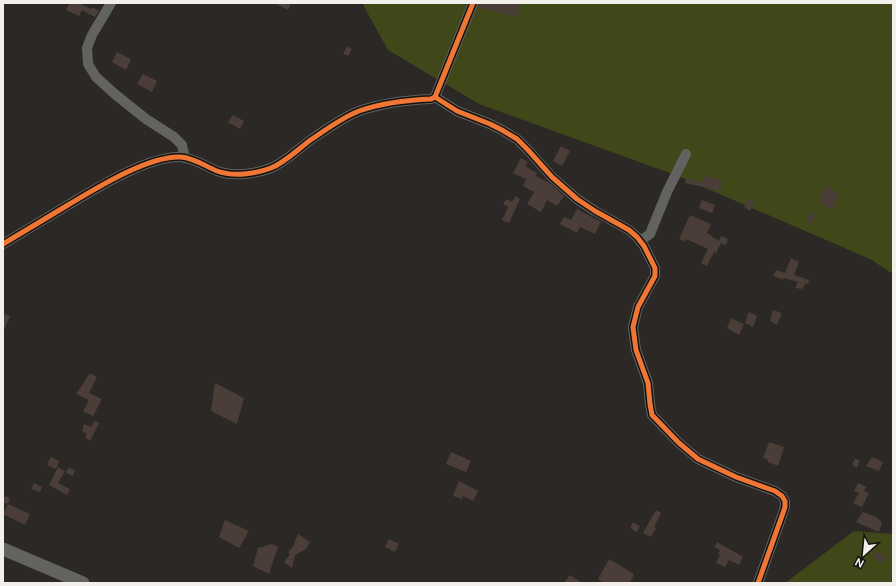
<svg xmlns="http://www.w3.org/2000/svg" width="896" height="586" font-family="'DM Sans',sans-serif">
	<rect width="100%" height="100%" fill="#2b2825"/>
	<g fill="#40481a">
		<path d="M 362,3 L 893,3 L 893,274 L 870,259 L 678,176 L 479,104 L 388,50 Z"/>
		<path d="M 854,531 L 893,534 L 893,583 L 785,583 Z"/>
	</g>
	<g fill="#4b3e38">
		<path d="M 70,3 L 79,3 L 91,9 L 92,7 L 99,11 L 95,17 L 82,10 L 79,16 L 66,10 Z"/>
		<path d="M 274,3 L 291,3 L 288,10 Z"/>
		<path d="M 479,3 L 521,3 L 517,17 L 478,7 Z"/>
		<path d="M 347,46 L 352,49 L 348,56 L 343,54 Z"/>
		<path d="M 117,52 L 131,59 L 126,70 L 112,62 Z"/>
		<path d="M 143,74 L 157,81 L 152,92 L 137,84 Z"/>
		<path d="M 233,115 L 244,121 L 240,129 L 228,122 Z"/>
		<path d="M 561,146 L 570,151 L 562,166 L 553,161 Z"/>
		<path d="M 521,158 L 528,162 L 525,166 L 537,173 L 536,176 L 551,184 L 564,196 L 557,206 L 547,200 L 541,212 L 527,204 L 534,192 L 523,186 L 526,179 L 513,173 Z"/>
		<path d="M 705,175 L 721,180 L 721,191 L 685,183 L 686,179 L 704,182 Z"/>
		<path d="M 825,185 L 839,194 L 832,210 L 819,203 Z"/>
		<path d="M 515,196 L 520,199 L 509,223 L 502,220 L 508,207 L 503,204 L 506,199 L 512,202 Z"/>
		<path d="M 749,199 L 755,202 L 750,211 L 744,207 Z"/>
		<path d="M 702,200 L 715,205 L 712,213 L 699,208 Z"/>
		<path d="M 577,209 L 601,222 L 595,234 L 580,227 L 577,233 L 560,224 L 564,217 L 571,220 Z"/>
		<path d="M 811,212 L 816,215 L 811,224 L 806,221 Z"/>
		<path d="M 690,215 L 711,224 L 707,233 L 719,241 L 721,236 L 728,239 L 726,245 L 721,243 L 716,253 L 714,252 L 707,266 L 701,263 L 708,249 L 686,239 L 684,242 L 679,239 Z"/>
		<path d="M 791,258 L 799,262 L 794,275 L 809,280 L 808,284 L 806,283 L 802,289 L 795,288 L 798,282 L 783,278 L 783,280 L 773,276 L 776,270 L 785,273 Z"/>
		<path d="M 773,310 L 782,313 L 777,325 L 770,321 Z"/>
		<path d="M 749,312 L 757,316 L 753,327 L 745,323 Z"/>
		<path d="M 4,314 L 10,316 L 3,332 L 3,317 Z"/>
		<path d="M 731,318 L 744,324 L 739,335 L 727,328 Z"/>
		<path d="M 90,373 L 97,377 L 89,393 L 102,399 L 93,416 L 83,411 L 89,400 L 76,394 Z"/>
		<path d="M 215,383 L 244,398 L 237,424 L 211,411 Z"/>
		<path d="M 95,421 L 99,423 L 90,441 L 85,437 L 87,434 L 82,431 L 84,424 L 91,427 Z"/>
		<path d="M 769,442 L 784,447 L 778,466 L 768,462 L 768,460 L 763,458 Z"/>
		<path d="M 451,452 L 471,461 L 466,472 L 446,464 Z"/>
		<path d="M 51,457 L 59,461 L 56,469 L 47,465 Z"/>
		<path d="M 872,457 L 883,462 L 879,471 L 866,466 Z"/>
		<path d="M 855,458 L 860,461 L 857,468 L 852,465 Z"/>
		<path d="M 58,467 L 65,471 L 58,483 L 70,489 L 67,495 L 49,485 Z"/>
		<path d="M 68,468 L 75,470 L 73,476 L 66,473 Z"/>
		<path d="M 459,481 L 478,491 L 473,501 L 463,496 L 462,499 L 453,496 Z"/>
		<path d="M 34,483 L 42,487 L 40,492 L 31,489 Z"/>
		<path d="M 858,483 L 867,487 L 864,491 L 869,493 L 862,507 L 853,503 L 859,493 L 854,491 Z"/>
		<path d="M 5,496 L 10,498 L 8,504 L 3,502 Z"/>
		<path d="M 8,504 L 30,514 L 25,525 L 3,514 Z"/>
		<path d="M 656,510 L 661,513 L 654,527 L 656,528 L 651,537 L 643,533 Z"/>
		<path d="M 863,512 L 876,517 L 882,522 L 879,532 L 856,522 Z"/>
		<path d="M 225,520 L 249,531 L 239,548 L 219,537 Z"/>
		<path d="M 633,522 L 640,526 L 637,532 L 630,528 Z"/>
		<path d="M 298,534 L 310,542 L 306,549 L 295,555 L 292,568 L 284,562 L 290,554 L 288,553 L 291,548 L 292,549 Z"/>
		<path d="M 389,539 L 399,544 L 395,552 L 385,547 Z"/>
		<path d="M 717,542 L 743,557 L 739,565 L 729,560 L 725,567 L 716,563 L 720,555 L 718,554 L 720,550 L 714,547 Z"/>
		<path d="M 272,544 L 278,547 L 269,574 L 253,566 L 258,548 Z"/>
		<path d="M 876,552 L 886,557 L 883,563 L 873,558 Z"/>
		<path d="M 609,559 L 634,574 L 630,583 L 604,583 L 598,579 Z"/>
		<path d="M 570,575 L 582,583 L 564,583 Z"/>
	</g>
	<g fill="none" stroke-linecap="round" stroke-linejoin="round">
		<g stroke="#626361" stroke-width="10">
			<path d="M 111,3 L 92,35 L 87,48 L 88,64 L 96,77 L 116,95 L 146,119 L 174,137 L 182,145 L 185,158"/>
			<path d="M 435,97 L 457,111 L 490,124 L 502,130 L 517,139 L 528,150 L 552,177 L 577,199 L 595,211 L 629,230 L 637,237 L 644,246 L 655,268 L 655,276 L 638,307 L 633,327 L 636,350 L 648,383 L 650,404 L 652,415 L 679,443 L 698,459 L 736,477 L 775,491 L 782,496 L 785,501 L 785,507 L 783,513 L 758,583"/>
			<path d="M 640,241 L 650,234 L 667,192 L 686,154"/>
			<path d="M 3,244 C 25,231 46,218 68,205 C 95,189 149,155 181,157 C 194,158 205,166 217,171 C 233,177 255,174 271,168 C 286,162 299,148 312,139 C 327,129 343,117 359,111 C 382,103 407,100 431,99 L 435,97 L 473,3"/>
		</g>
		<path stroke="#636460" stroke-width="13" d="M 3,549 L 83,583"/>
		<g stroke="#14120f" stroke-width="8">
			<g id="cycleway">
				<path d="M 435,97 L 457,111 L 490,124 L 502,130 L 517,139 L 528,150 L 552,177 L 577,199 L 595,211 L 629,230 L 637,237 L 644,246 L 655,268 L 655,276 L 638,307 L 633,327 L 636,350 L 648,383 L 650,404 L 652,415 L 679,443 L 698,459 L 736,477 L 775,491 L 782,496 L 785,501 L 785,507 L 783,513 L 758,583"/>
				<path d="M 3,244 C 25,231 46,218 68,205 C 95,189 149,155 181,157 C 194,158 205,166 217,171 C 233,177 255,174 271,168 C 286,162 299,148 312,139 C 327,129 343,117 359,111 C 382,103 407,100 431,99 L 435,97 L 473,3"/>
			</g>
		</g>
		<use href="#cycleway" stroke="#f07635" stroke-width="5"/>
	</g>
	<rect width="896" height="586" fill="none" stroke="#f3f0ec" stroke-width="8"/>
	<g transform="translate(864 554) rotate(207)" stroke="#14120f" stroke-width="3" paint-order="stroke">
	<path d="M0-3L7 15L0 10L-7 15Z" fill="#f3f0ec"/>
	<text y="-6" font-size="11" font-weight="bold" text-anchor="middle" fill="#f3f0ec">N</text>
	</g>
</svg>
